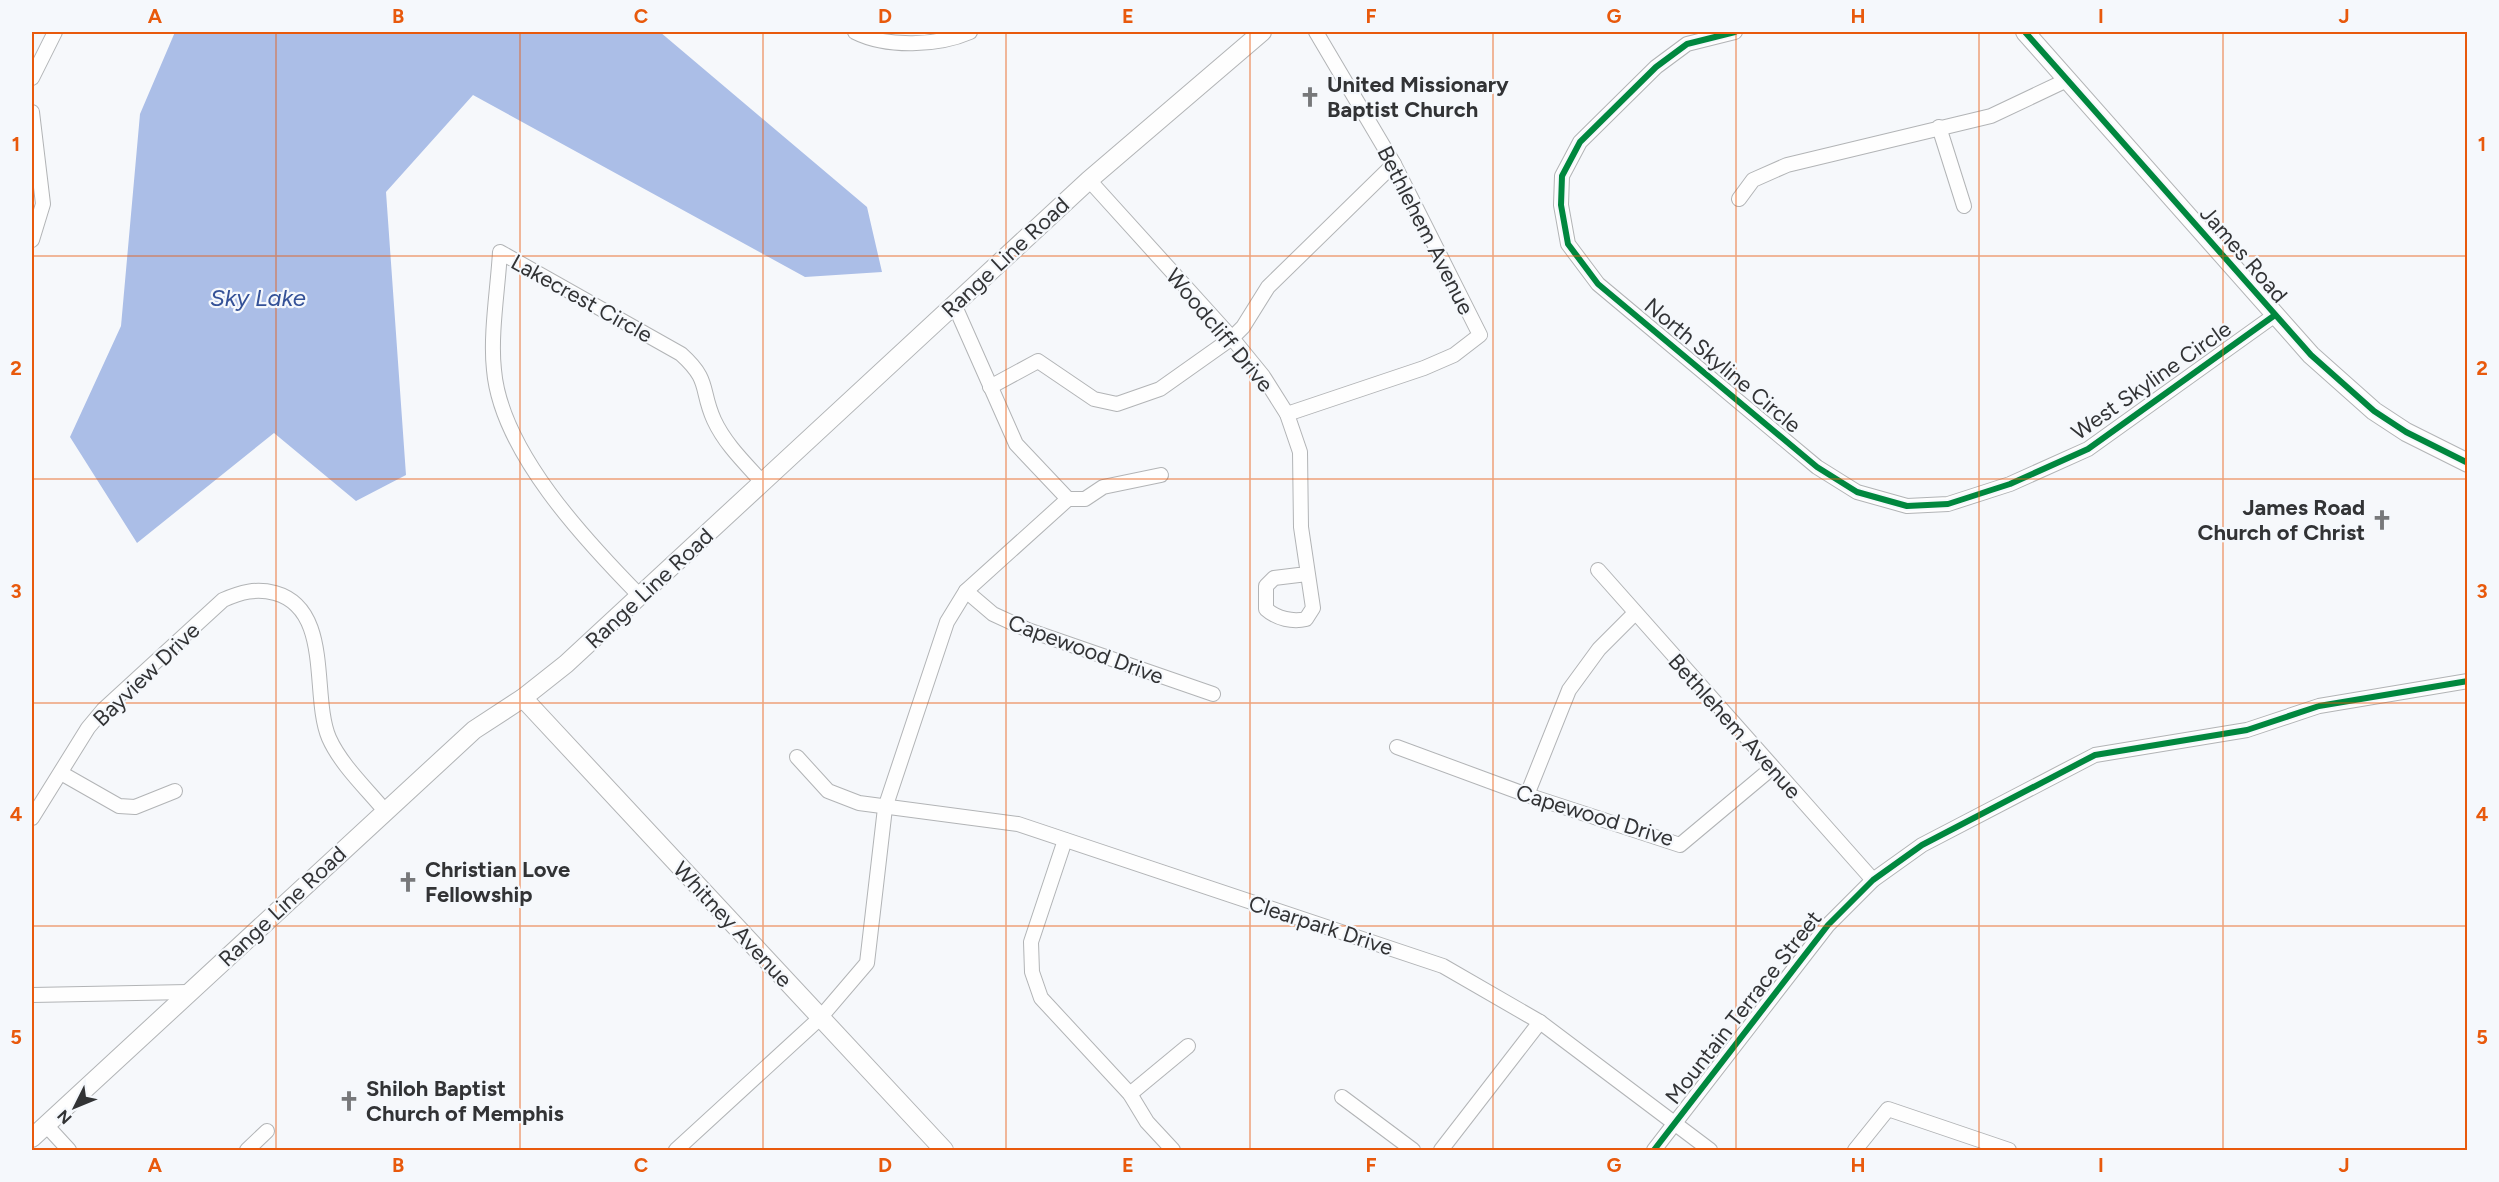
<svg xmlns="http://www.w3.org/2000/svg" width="2499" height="1182" font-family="Figtree,sans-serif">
	<rect width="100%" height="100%" fill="#f6f8fb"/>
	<path fill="#abbee7" d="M 175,32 L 660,32 L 867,207 L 882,272 L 805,277 L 473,95 L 386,192 L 406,475 L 356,501 L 274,433 L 137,543 L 70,437 L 121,326 L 140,114 Z"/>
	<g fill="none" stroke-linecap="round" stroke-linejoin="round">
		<g stroke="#b2b4b6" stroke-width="16">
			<g id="minor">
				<path d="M 855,32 C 887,48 938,46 970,32"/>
				<path d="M 1735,32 L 1687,44 L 1656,67 L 1580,142 L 1562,176 L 1561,205 L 1568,244 L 1598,284 L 1817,467 L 1857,492 L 1907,506 L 1948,504 L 2010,484 L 2088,449 L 2275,315"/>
				<path d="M 32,78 L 55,32"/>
				<path d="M 32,112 L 43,204 L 32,240"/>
				<path d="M 1939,127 L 1964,206"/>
				<path d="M 1089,180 L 1232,338 L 1263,376 L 1287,414 L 1300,452 L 1301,527 L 1313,608 L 1306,619 C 1293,622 1277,619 1266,609 L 1266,586 L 1274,578 L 1307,574"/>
				<path d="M 1739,199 L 1753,180 L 1787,165 L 1991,116 L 2067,80"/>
				<path d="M 954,304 L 1016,444 L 1068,499"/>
				<path d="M 990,387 L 1038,361 L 1094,399 L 1117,404 L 1160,389 L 1232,338 L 1243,327 L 1268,287 L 1394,164"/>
				<path d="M 1287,414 L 1424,368 L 1454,355 L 1480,335 L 1394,164 L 1316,32"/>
				<path d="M 1068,499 L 1085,499 L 1103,487 L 1161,475"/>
				<path d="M 1598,570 L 1873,880"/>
				<path d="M 966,591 L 993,614 L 1028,630 L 1213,694"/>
				<path d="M 640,596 C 585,540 501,451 494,370 C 490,335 498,288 500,252 L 681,354 C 711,381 700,389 714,420 C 725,444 745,463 763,483"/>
				<path d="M 1397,747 L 1527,795 L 1680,845 L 1772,768"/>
				<path d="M 797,757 L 828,791 L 859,803 L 1018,824 L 1443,966 L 1540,1022 L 1710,1150"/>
				<path d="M 61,773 L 119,806 L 135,807 L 175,791"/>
				<path d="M 1527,795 L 1569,690 L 1599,649 L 1635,613"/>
				<path d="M 32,818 L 88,728 L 103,710 L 223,600 C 241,592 256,588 275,593 C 333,609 311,696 329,738 C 341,765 367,789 385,811"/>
				<path d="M 1065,840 L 1031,942 L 1032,972 L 1041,998 L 1130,1094 L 1147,1122 L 1173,1150"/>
				<path d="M 32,995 L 188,992"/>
				<path d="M 1130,1094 L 1188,1046"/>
				<path d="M 1342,1097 L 1413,1150"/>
				<path d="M 46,1125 L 69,1150"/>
				<path d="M 247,1150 L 267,1131"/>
				<path d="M 676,1150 L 820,1018 L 867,963 L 885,808 L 947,622 L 966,591 L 1068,499"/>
				<path d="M 1441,1150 L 1540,1022"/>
				<path d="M 1654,1150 L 1828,925 L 1873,880 L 1922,845 L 2095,755 L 2247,730 L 2319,706 L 2468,681"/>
				<path d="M 1855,1150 L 1888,1109 L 2009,1150"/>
			</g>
		</g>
		<g stroke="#b2b4b6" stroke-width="20">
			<g id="major">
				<path d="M 2025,32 L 2311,355 L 2374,411 L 2406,432 L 2468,463"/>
				<path d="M 523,698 L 944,1150"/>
				<path d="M 32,1138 L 474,730 L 523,698 L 566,664 L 1089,180 L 1262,32"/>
			</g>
		</g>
		<use href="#minor" stroke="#fefefe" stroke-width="14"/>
		<use href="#major" stroke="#fefefe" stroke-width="18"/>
		<g stroke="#f5f8fc" stroke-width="10">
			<g id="cycleway">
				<path d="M 1735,32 L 1687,44 L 1656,67 L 1580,142 L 1562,176 L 1561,205 L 1568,244 L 1598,284 L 1817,467 L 1857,492 L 1907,506 L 1948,504 L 2010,484 L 2088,449 L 2275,315"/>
				<path d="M 2025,32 L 2311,355 L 2374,411 L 2406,432 L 2468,463"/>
				<path d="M 1654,1150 L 1828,925 L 1873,880 L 1922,845 L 2095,755 L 2247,730 L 2319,706 L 2468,681"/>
			</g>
		</g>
		<use href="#cycleway" stroke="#00873e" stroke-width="6"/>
	</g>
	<path fill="none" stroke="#e8590c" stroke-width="1.5" stroke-opacity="0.55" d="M 276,32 L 276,1150M 520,32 L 520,1150M 763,32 L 763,1150M 1006,32 L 1006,1150M 1250,32 L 1250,1150M 1493,32 L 1493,1150M 1736,32 L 1736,1150M 1979,32 L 1979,1150M 2223,32 L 2223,1150M 32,256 L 2468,256M 32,479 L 2468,479M 32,703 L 2468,703M 32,926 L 2468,926"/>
	<defs>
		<g id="church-bare" transform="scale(1.62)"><path d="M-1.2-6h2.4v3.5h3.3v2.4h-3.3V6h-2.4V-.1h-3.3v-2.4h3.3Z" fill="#77787a" stroke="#f5f8fc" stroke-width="2.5" paint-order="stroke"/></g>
	</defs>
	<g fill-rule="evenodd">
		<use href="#church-bare" x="1310" y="97"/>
		<use href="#church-bare" x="2382" y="520"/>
		<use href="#church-bare" x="408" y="882"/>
		<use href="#church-bare" x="349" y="1101"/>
	</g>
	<g text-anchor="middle" stroke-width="4.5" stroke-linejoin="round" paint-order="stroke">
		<g font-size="22" font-weight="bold" fill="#323335" stroke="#f5f8fc" text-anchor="start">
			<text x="1327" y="92">United Missionary<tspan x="1327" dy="25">Baptist Church</tspan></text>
			<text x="2365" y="515" text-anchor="end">James Road<tspan x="2365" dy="25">Church of Christ</tspan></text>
			<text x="425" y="877">Christian Love<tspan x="425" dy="25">Fellowship</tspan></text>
			<text x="366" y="1096">Shiloh Baptist<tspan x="366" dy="25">Church of Memphis</tspan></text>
		</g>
		<g font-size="22" fill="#323335" stroke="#f5f8fc">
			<text transform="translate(1426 230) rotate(63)" y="8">Bethlehem Avenue</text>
			<text transform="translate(2244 254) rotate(49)" y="8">James Road</text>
			<text transform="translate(1005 257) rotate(-43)" y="8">Range Line Road</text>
			<text transform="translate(582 298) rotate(29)" y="8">Lakecrest Circle</text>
			<text transform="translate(1220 330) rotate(50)" y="8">Woodcliff Drive</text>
			<text transform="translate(1723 365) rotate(40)" y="8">North Skyline Circle</text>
			<text transform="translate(2151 380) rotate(-35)" y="8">West Skyline Circle</text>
			<text transform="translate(649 588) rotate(-43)" y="8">Range Line Road</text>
			<text transform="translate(1086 649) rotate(20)" y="8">Capewood Drive</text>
			<text transform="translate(146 674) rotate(-44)" y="8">Bayview Drive</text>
			<text transform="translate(1735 726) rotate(48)" y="8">Bethlehem Avenue</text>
			<text transform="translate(1595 815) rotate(17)" y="8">Capewood Drive</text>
			<text transform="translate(282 906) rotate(-43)" y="8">Range Line Road</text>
			<text transform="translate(733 924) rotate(47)" y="8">Whitney Avenue</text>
			<text transform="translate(1321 925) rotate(18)" y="8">Clearpark Drive</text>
			<text transform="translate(1743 1007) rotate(-52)" y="8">Mountain Terrace Street</text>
		</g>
		<g font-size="24" font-style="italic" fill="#345197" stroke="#f5f8fc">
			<text x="258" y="306">Sky Lake</text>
		</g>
	</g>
	<rect width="2499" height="1182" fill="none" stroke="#f5f8fc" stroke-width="66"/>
	<g transform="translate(75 1107) rotate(227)" stroke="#f5f8fc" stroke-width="4.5" paint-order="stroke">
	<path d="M0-4.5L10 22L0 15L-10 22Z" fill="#323335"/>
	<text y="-9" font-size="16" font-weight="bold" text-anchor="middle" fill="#323335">N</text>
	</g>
	<rect x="33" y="33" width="2433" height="1116" fill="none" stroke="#e8590c" stroke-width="2"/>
	<g font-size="20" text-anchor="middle" font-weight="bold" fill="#e8590c">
		<text x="155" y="23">A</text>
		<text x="398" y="23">B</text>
		<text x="641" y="23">C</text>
		<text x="885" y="23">D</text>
		<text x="1128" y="23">E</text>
		<text x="1371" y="23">F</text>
		<text x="1614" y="23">G</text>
		<text x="1858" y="23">H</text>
		<text x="2101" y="23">I</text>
		<text x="2344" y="23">J</text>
		<text x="16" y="151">1</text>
		<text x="2482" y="151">1</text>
		<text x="16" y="375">2</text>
		<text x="2482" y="375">2</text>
		<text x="16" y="598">3</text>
		<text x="2482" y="598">3</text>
		<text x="16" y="821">4</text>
		<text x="2482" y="821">4</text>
		<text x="16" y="1044">5</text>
		<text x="2482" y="1044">5</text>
		<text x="155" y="1172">A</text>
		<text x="398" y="1172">B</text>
		<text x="641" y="1172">C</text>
		<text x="885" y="1172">D</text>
		<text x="1128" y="1172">E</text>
		<text x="1371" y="1172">F</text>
		<text x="1614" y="1172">G</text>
		<text x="1858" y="1172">H</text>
		<text x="2101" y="1172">I</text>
		<text x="2344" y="1172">J</text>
	</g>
</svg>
